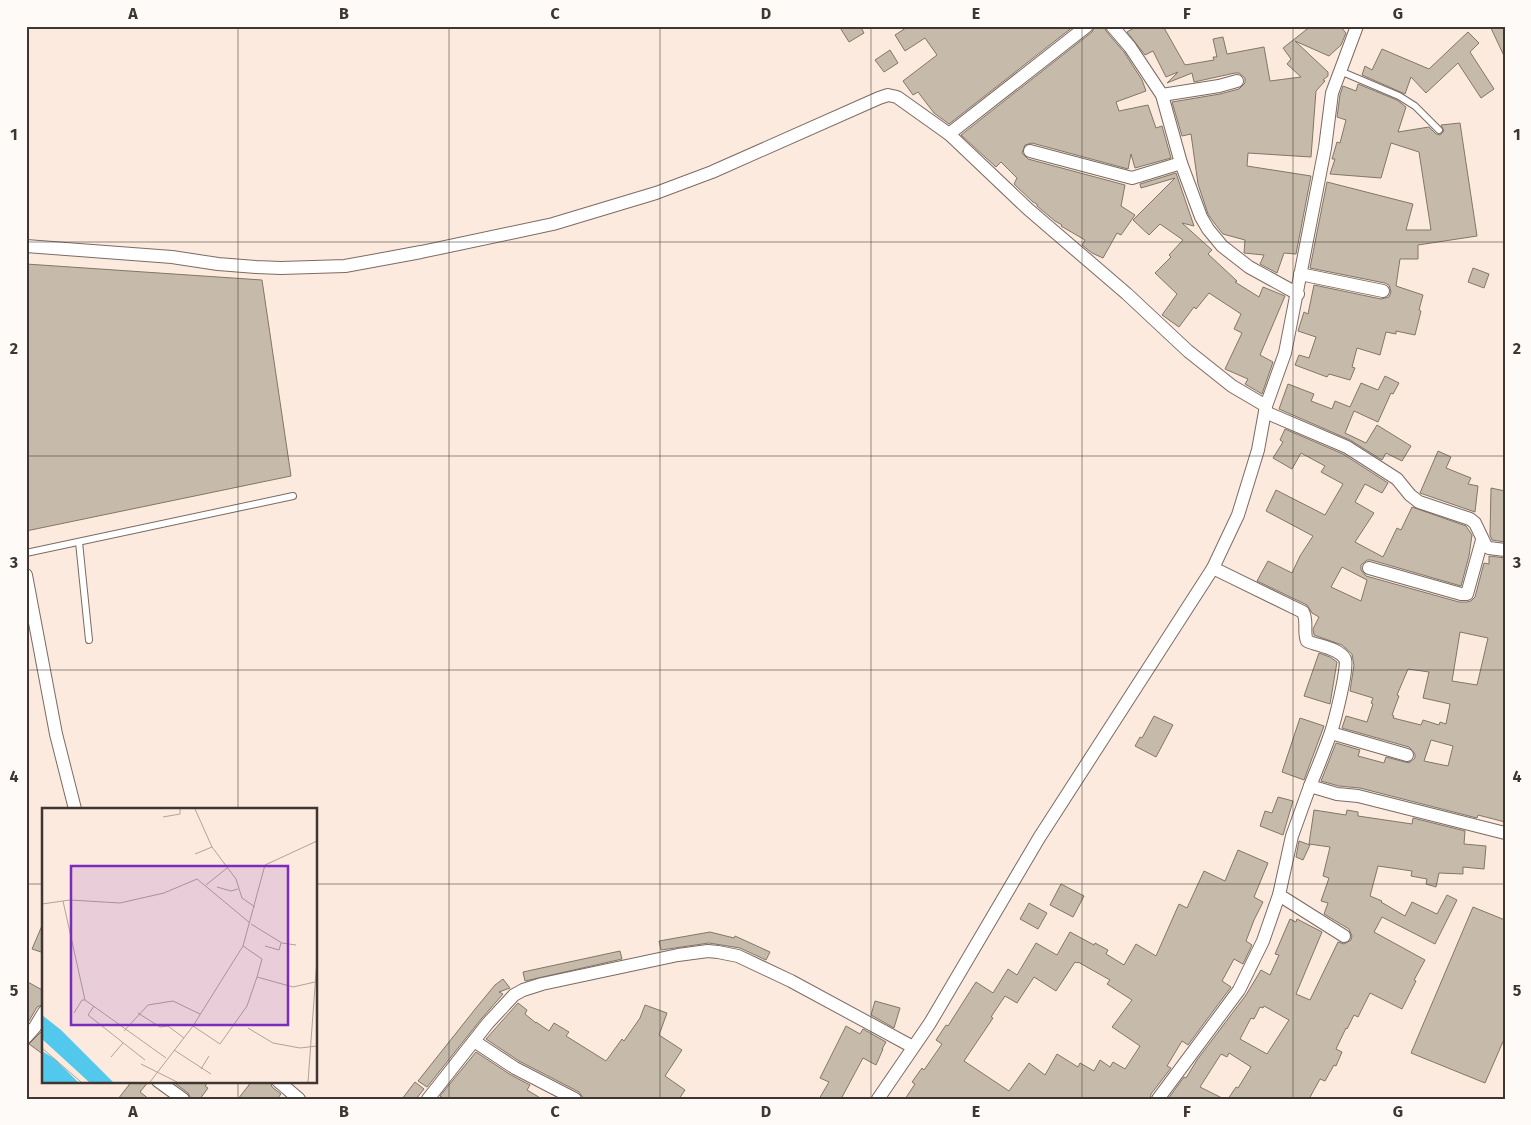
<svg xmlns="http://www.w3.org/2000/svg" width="1531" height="1125" font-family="'Fira Sans',sans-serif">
	<rect width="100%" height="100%" fill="#fdeadf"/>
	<g fill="#c6bbab" stroke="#817667" fill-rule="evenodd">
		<path d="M 839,26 L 860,26 L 864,33 L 849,42 Z"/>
		<path d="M 909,26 L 1074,26 L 949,124 L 934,113 L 918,92 L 913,95 L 903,81 L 937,55 L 925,38 L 905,51 L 895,35 Z"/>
		<path d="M 1095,26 L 1104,26 L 1106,31 L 1124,52 L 1142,80 L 1146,91 L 1116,102 L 1119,111 L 1148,105 L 1156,128 L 1162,126 L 1171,158 L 1135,168 L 1131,154 L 1128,169 L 1032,143 L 1025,145 L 1022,153 L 1028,159 L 1125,185 L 1121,206 L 1135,215 L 1121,235 L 1117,233 L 1103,258 L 1092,253 L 1082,245 L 1085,240 L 1061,226 L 1062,225 L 1055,221 L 1037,206 L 1037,204 L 1033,202 L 1014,184 L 1017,178 L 1001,162 L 996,167 L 961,135 L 1092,32 Z"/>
		<path d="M 1137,26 L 1163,26 L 1185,65 L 1214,60 L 1213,57 L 1217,57 L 1213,39 L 1223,37 L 1227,54 L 1264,47 L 1270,81 L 1301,77 L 1287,64 L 1291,59 L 1283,48 L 1311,26 L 1340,26 L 1346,33 L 1341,45 L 1329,56 L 1295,41 L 1328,72 L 1328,76 L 1323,80 L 1325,81 L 1316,91 L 1311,157 L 1248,153 L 1247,166 L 1311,176 L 1296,254 L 1284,253 L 1277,273 L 1260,264 L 1264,255 L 1244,253 L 1245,240 L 1223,234 L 1215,224 L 1208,214 L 1198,184 L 1191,134 L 1182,136 L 1172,102 L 1220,94 L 1239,89 L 1245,83 L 1245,78 L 1239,73 L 1235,73 L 1194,82 L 1192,73 L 1167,83 L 1178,72 L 1166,77 L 1153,51 L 1145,55 L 1127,32 Z"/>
		<path d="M 1490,26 L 1505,26 L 1505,58 Z"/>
		<path d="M 1468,32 L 1479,43 L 1470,52 L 1494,89 L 1481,98 L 1458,63 L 1426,93 L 1411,77 L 1405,94 L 1362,75 L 1365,66 L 1372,70 L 1382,49 L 1429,69 Z"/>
		<path d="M 890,50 L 898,63 L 884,72 L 875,60 Z"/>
		<path d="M 1358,84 L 1397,100 L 1406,107 L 1398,132 L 1429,127 L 1436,134 L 1440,135 L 1444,131 L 1441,125 L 1460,123 L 1477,236 L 1418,245 L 1418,259 L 1400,259 L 1396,286 L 1423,295 L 1419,310 L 1421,311 L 1415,335 L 1396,331 L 1396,334 L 1386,332 L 1380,355 L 1357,348 L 1352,367 L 1355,368 L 1350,380 L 1329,374 L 1327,377 L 1295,365 L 1299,355 L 1309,358 L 1316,337 L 1298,331 L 1304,312 L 1308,314 L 1314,285 L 1381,299 L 1389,297 L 1391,292 L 1389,285 L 1385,283 L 1310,268 L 1327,182 L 1413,204 L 1406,230 L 1431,230 L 1419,152 L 1391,143 L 1381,178 L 1330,174 L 1335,159 L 1332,159 L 1337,142 L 1340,143 L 1346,120 L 1337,117 L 1340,95 L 1343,86 L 1356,91 Z"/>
		<path d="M 1176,173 L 1194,226 L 1182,223 L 1212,250 L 1208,254 L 1237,281 L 1235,282 L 1259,297 L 1263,287 L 1285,296 L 1260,355 L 1273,362 L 1262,394 L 1245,384 L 1248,379 L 1225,369 L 1242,333 L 1234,329 L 1241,314 L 1209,293 L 1196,309 L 1194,307 L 1179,327 L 1162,315 L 1177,294 L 1155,273 L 1171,257 L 1169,255 L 1183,240 L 1160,224 L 1149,235 L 1133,220 L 1175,178 L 1141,188 L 1140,184 Z"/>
		<path d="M 26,264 L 262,280 L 291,476 L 26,531 Z"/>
		<path d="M 1473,268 L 1489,274 L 1484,288 L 1468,282 Z"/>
		<path d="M 1385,376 L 1399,383 L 1393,394 L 1391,393 L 1378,422 L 1354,411 L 1345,433 L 1366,443 L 1377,425 L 1411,446 L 1402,461 L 1386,453 L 1382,460 L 1350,440 L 1279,409 L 1288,384 L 1314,394 L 1311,401 L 1332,409 L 1335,401 L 1350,407 L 1361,383 L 1378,390 Z"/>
		<path d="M 1285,429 L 1343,454 L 1388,483 L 1382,493 L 1365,484 L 1355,502 L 1374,513 L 1355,542 L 1383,557 L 1397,528 L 1401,530 L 1412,507 L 1466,526 L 1472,535 L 1469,556 L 1461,586 L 1371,560 L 1367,560 L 1361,565 L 1361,570 L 1366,576 L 1459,602 L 1467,602 L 1471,601 L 1475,597 L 1484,563 L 1489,564 L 1489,556 L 1505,558 L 1505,822 L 1478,815 L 1477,818 L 1360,788 L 1339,786 L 1321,781 L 1336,743 L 1360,750 L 1358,756 L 1384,763 L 1386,757 L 1409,763 L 1415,758 L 1415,754 L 1409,747 L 1342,728 L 1346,716 L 1367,722 L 1373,704 L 1371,703 L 1373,698 L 1350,691 L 1354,665 L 1352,654 L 1342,645 L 1314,635 L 1313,629 L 1319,617 L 1312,613 L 1307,605 L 1257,581 L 1268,561 L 1292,573 L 1300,556 L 1313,536 L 1266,511 L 1276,490 L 1325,515 L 1343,484 L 1321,472 L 1325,466 L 1301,453 L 1292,469 L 1273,458 L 1283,442 L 1280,440 ZM 1342,567 L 1367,580 L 1361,601 L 1331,587 ZM 1460,632 L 1488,638 L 1477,685 L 1452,681 ZM 1408,669 L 1429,672 L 1423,698 L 1450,704 L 1446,724 L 1440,722 L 1439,725 L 1423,720 L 1421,725 L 1393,718 L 1394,716 L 1392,715 L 1399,696 L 1397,695 ZM 1431,740 L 1453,746 L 1448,766 L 1424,761 Z"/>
		<path d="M 1438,451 L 1451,457 L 1446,468 L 1471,478 L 1468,484 L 1478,486 L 1475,512 L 1420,493 Z"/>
		<path d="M 1491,488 L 1505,491 L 1505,542 L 1492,540 L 1490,535 Z"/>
		<path d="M 1319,653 L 1330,657 L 1337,662 L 1330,704 L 1304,696 Z"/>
		<path d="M 1154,716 L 1173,725 L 1156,757 L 1135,746 L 1140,737 L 1142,738 Z"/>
		<path d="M 1300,718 L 1324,726 L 1304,780 L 1282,772 Z"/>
		<path d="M 1278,797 L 1293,801 L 1283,835 L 1260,826 L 1265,811 L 1272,813 Z"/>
		<path d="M 1314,810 L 1346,815 L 1347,810 L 1358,812 L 1358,816 L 1412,824 L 1413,818 L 1465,831 L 1464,844 L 1486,846 L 1484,869 L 1463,867 L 1463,874 L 1439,873 L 1436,887 L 1426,884 L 1427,879 L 1411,876 L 1412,871 L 1378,866 L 1370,896 L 1382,901 L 1381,902 L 1405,916 L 1412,902 L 1437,914 L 1447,895 L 1457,900 L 1435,944 L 1382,917 L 1374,932 L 1425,960 L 1414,980 L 1416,981 L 1402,1009 L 1370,993 L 1358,1017 L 1354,1015 L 1347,1029 L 1346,1028 L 1336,1049 L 1342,1052 L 1336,1066 L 1334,1065 L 1325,1081 L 1320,1079 L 1309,1099 L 1228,1099 L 1236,1087 L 1238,1088 L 1251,1067 L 1229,1053 L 1227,1057 L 1221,1054 L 1200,1087 L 1224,1099 L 1168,1099 L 1184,1077 L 1186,1078 L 1197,1060 L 1246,995 L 1261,970 L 1270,975 L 1279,955 L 1275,954 L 1290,919 L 1296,922 L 1297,919 L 1322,932 L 1296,994 L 1310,1000 L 1338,942 L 1344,944 L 1351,940 L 1352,936 L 1349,929 L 1324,914 L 1328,903 L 1321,901 L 1329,878 L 1323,876 L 1330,847 L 1309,844 ZM 1264,1006 L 1289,1020 L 1267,1054 L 1240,1039 L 1251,1018 L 1254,1019 L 1260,1007 L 1263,1008 Z"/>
		<path d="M 1299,841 L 1310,845 L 1303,860 L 1296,857 Z"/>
		<path d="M 1238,850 L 1268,863 L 1254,897 L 1263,902 L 1254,920 L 1246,941 L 1252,945 L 1243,964 L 1234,959 L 1222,981 L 1231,987 L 1188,1045 L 1182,1041 L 1167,1066 L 1171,1068 L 1151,1094 L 1150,1099 L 905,1099 L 915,1084 L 912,1082 L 922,1068 L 924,1070 L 942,1044 L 936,1040 L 946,1025 L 948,1026 L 976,982 L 993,993 L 1008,969 L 1017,975 L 1036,943 L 1057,955 L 1070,932 L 1094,945 L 1095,943 L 1108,950 L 1106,954 L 1124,965 L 1136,944 L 1156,956 L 1179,904 L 1187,908 L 1204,871 L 1225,881 ZM 1075,962 L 1077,963 L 1078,962 L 1110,980 L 1107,984 L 1132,1000 L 1112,1027 L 1140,1046 L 1125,1069 L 1113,1062 L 1110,1067 L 1100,1060 L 1094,1071 L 1080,1063 L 1078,1067 L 1057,1054 L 1045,1075 L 1029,1063 L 1009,1091 L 964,1061 L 993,1018 L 991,1017 L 1005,996 L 1017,1003 L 1034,977 L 1056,991 Z"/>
		<path d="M 1061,884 L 1084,896 L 1073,917 L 1050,905 Z"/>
		<path d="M 1029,903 L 1047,913 L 1038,929 L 1020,919 Z"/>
		<path d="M 1473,907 L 1505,920 L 1505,1037 L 1485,1083 L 1411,1053 Z"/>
		<path d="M 44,921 L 44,953 L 32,949 Z"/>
		<path d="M 710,932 L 734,938 L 735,936 L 770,952 L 766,960 L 740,948 L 709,943 L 661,950 L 659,941 Z"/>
		<path d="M 620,951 L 622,959 L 525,981 L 523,972 Z"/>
		<path d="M 503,979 L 510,988 L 499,992 L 503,994 L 482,1018 L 427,1087 L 418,1081 L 476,1008 L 495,985 Z"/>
		<path d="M 26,981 L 44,991 L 44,1004 L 37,1007 L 29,1021 L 26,1019 Z"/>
		<path d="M 875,1001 L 900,1008 L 894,1028 L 871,1015 Z"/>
		<path d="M 518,1003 L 527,1010 L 525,1014 L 536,1023 L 536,1022 L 549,1031 L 554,1023 L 569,1032 L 566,1036 L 606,1061 L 622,1039 L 624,1041 L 640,1018 L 645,1005 L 667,1013 L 659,1035 L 682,1050 L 665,1076 L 685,1090 L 679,1099 L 584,1099 L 579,1092 L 519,1061 L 486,1039 Z"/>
		<path d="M 846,1026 L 860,1034 L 863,1029 L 886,1042 L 882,1049 L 883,1049 L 876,1065 L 863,1058 L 841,1099 L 819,1099 L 829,1082 L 820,1078 Z"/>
		<path d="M 44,1029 L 44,1055 L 29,1044 Z"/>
		<path d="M 476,1052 L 511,1075 L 530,1085 L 527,1090 L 542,1099 L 444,1099 L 440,1096 Z"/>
		<path d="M 132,1081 L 149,1081 L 140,1092 L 149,1099 L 118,1099 Z"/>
		<path d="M 172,1081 L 209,1081 L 205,1086 L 208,1088 L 200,1099 L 191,1099 L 188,1093 Z"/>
		<path d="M 252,1081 L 270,1081 L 272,1087 L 281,1094 L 277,1099 L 238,1099 Z"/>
		<path d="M 415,1082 L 424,1089 L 416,1099 L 402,1099 Z"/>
	</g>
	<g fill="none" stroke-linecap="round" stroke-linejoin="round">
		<g stroke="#7c6b62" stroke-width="8">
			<g id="lane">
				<path d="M 1340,71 L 1399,96 L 1415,106 L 1439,130"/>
				<path d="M 79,542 L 89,640"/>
				<path d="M 26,553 L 293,496"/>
			</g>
		</g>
		<g stroke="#7c6b62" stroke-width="14">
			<g id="street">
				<path d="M 1112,26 L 1130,47 L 1162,95 L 1181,163 L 1201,217 L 1208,229 L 1222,246 L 1249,267 L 1298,294"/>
				<path d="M 1162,95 L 1219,86 L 1237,81"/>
				<path d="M 949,134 L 1087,26"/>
				<path d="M 1030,151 L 1132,178 L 1181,163"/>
				<path d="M 26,246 L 172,257 L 218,264 L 256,267 L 281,268 L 345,266 L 421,252 L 553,224 L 656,193 L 712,172 L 879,98 L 888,95 L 897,97 L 949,134 L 1028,209 L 1127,294 L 1188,351 L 1232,386 L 1266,406"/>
				<path d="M 1300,274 L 1383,291"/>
				<path d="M 1265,412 L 1347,447 L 1397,479 L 1410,495 L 1419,502 L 1470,519 L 1475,523 L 1486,546 L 1489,548 L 1505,550"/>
				<path d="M 1213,568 L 1303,612 C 1308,622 1303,632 1307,641 C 1318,646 1339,648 1345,659 C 1349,666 1334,724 1330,735 C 1324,752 1317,769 1310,786"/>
				<path d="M 1369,568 L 1461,594 L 1467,594 L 1482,540"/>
				<path d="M 26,575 L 56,734 L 75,809"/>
				<path d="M 1331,733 L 1407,755"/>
				<path d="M 1279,895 L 1344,936"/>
				<path d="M 26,1037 L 35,1027 L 44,1012"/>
				<path d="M 474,1041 L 515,1068 L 575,1099"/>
				<path d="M 158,1081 L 183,1099"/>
				<path d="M 278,1081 L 299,1099"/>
				<path d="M 428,1099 L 488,1023 L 514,995 L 523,990 L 542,984 L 678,955 L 708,951 L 718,952 L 738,956 L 791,981 L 913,1047"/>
				<path d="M 878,1099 L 930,1023 L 1039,838 L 1213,568 L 1238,515 L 1258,450 L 1266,406 L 1285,353 L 1325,148 L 1332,93 L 1357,26"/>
				<path d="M 1158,1099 L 1239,990 L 1263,941 L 1279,895 L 1292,836 L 1310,786 L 1337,794 L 1358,796 L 1505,833"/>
			</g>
		</g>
		<use href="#lane" stroke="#fff" stroke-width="6"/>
		<use href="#street" stroke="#fff" stroke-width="12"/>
	</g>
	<path fill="none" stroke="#3e3632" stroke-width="1" stroke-opacity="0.55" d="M 238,26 L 238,809M 449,26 L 449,1099M 660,26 L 660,1099M 871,26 L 871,1099M 1082,26 L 1082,1099M 1293,26 L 1293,1099M 26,242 L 1505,242M 26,456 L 1505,456M 26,670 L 1505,670M 26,884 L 44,884M 316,884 L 1505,884M 238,1081 L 238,1099"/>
	<g transform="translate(42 808)">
		<rect width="275" height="275" fill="#fdeadf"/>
		<path d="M 0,207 L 19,222 L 71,274 L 47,274 L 0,231 ZM 0,243 L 13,251 L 36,274 L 0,274 Z" fill="#51c8ec"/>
		<path fill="none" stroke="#b1a29a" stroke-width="1" d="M 153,1 L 170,39 L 194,71 L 200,90 L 213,99M 121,9 L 138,6 L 138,1M 153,46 L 170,39M 164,77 L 185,60M 175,79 L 189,83 L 196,81M 21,93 L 43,192 L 124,250M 0,96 L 28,92 L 78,95 L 122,85 L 155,71 L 208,115M 209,116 L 240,135 L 254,137M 201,138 L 220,151 L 215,169M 223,138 L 237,142 L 239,135M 52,198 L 46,207 L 103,252M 32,205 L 40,192 L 43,192M 96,205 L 118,219 L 126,218 L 142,230M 151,218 L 178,236 L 205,198 L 215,169 L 251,179 L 273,174M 206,220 L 231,235 L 258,240 L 275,238M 82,223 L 106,197 L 131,193 L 158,206M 0,240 L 39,274M 132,242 L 169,266M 69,249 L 81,235M 99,256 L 135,274M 159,261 L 167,248M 108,274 L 151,218 L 201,138 L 223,57 L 275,33M 266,274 L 275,151"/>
		<path fill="#7b2cbf" fill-opacity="0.15" stroke="#7b2cbf" stroke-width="2.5" d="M 29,58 L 246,58 L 246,217 L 29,217 Z"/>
		<rect width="275" height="275" fill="none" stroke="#3e3632" stroke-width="2.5"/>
	</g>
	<rect width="1531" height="1125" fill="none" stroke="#fefaf8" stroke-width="55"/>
	<rect x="28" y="28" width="1476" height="1070" fill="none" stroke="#3e3632" stroke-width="2"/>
	<g font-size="16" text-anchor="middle" font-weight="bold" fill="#3e3632">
		<text x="133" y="19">A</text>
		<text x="344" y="19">B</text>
		<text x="555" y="19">C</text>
		<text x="766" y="19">D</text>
		<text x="976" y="19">E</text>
		<text x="1187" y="19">F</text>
		<text x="1398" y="19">G</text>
		<text x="14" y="140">1</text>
		<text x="1517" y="140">1</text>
		<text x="14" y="354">2</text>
		<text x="1517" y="354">2</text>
		<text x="14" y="568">3</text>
		<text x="1517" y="568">3</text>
		<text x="14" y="782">4</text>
		<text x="1517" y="782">4</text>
		<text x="14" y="996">5</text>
		<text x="1517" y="996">5</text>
		<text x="133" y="1117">A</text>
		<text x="344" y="1117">B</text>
		<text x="555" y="1117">C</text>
		<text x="766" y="1117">D</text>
		<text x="976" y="1117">E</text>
		<text x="1187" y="1117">F</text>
		<text x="1398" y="1117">G</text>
	</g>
</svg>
